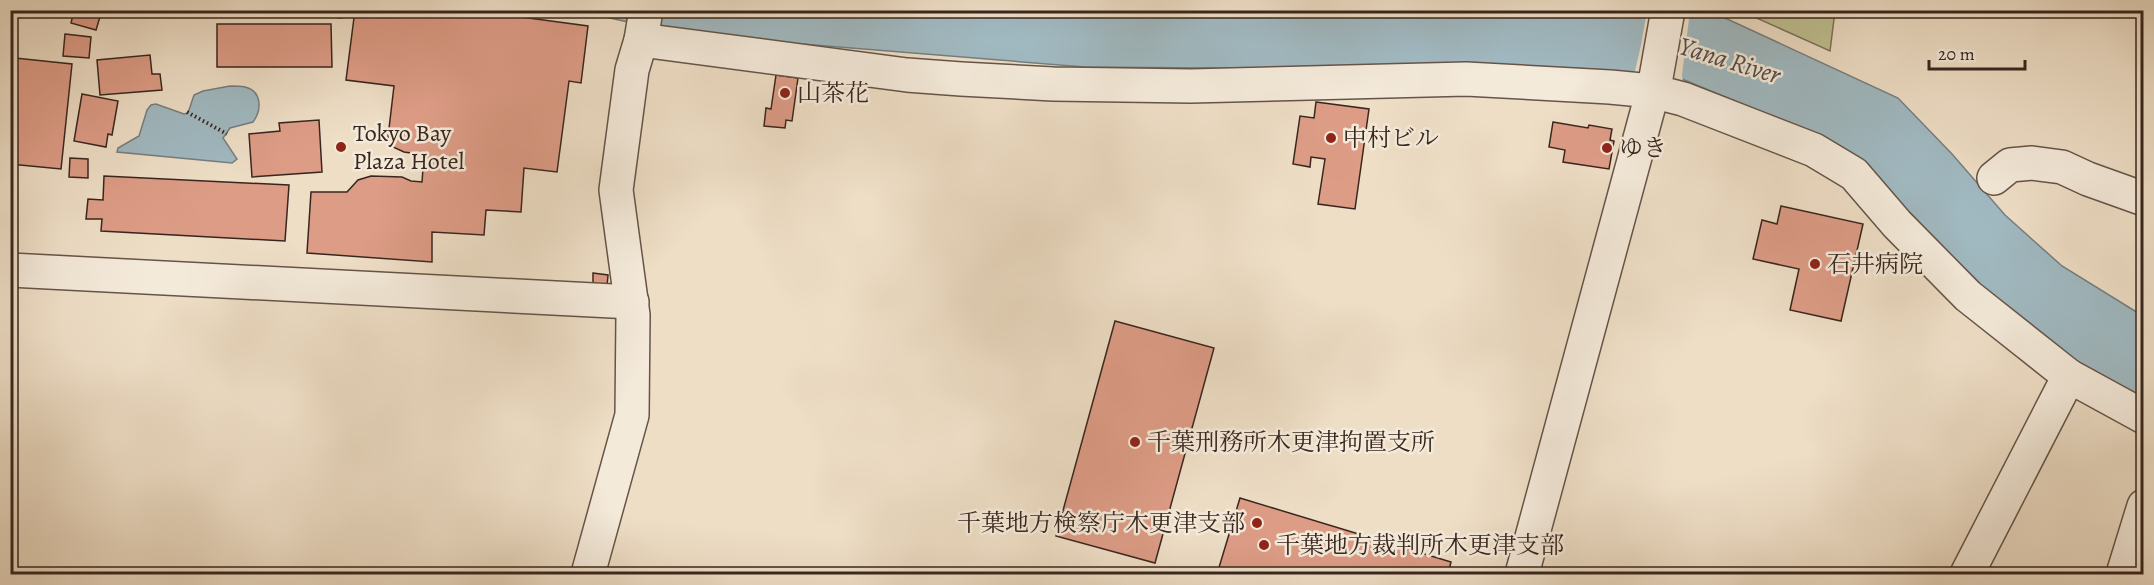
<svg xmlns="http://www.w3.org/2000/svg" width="2154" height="585" font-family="Alegreya,'Noto Serif JP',serif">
	<rect width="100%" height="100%" fill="#eedec6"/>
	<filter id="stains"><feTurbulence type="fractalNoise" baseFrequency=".00333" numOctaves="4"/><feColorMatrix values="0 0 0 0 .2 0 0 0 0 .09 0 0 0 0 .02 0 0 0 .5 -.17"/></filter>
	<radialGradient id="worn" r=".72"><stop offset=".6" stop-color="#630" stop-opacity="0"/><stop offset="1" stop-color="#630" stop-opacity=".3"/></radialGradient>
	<path fill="#bfc091" stroke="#7c7358" stroke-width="1.5" d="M 1741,11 L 1835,11 L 1830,51 Z"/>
	<g fill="#a0b9c1" stroke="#767e80" stroke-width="1.5">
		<path d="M 585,11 L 1710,11 L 1898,98 L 1952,154 L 2005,215 L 2062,266 L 2143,316 L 2143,403 L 2083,368 L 1974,284 L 1818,135 L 1682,79 L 1620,71 L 1084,67 L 802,44 L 798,48 L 660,29 L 587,13 Z"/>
		<path d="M 230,86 C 235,86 240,86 245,87 C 262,91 262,110 253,122 L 230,128 L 223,138 L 237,159 L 232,163 L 117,152 L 118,148 L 139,136 L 147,110 L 151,105 L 156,104 L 184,114 L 188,113 L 194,95 L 203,91 Z"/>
	</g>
	<path fill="#eedec6" d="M 1647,11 L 1690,11 L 1682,75 L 1683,82 L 1634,75 L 1641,45 Z"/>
	<g fill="#dd9c86" stroke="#38261e" stroke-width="1.5">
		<path d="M 74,10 L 102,10 L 96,30 L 71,23 Z"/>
		<path d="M 259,10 L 343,10 L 342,18 Z"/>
		<path d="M 355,10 L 469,10 L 588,26 L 581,83 L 569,81 L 557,172 L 524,168 L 521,212 L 486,210 L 484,235 L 432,232 L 432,262 L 307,253 L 311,192 L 347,192 L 358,180 L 371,176 L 402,177 L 411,181 L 422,182 L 424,155 L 404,152 L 393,147 L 388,137 L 394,86 L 346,80 Z"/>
		<path d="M 217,24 L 331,24 L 332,67 L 217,67 Z"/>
		<path d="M 65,34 L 91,37 L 89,58 L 63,56 Z"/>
		<path d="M 150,55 L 152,74 L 160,74 L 162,90 L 100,95 L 97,60 Z"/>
		<path d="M 15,58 L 72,64 L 61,169 L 10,164 L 10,64 L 14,65 Z"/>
		<path d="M 776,75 L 798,78 L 792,121 L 786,120 L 785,128 L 764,126 L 766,108 L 771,109 Z"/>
		<path d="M 82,94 L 118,101 L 112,135 L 108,134 L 106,147 L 74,141 Z"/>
		<path d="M 1316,102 L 1369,109 L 1355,209 L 1318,204 L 1325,159 L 1311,157 L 1310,167 L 1293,164 L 1300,116 L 1314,118 Z"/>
		<path d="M 319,120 L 322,172 L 252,177 L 249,134 L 280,131 L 279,123 Z"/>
		<path d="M 1553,122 L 1588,128 L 1589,125 L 1612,129 L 1610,140 L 1614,141 L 1609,169 L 1563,162 L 1565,150 L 1549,147 Z"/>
		<path d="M 70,158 L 88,159 L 88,178 L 69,177 Z"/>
		<path d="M 104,176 L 289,185 L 285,241 L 101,231 L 102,219 L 86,219 L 88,199 L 103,200 Z"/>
		<path d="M 1781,206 L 1863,224 L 1841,321 L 1790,310 L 1799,269 L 1753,259 L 1762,220 L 1777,224 Z"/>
		<path d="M 593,273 L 608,275 L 607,286 L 593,284 Z"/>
		<path d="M 1115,321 L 1214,348 L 1155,563 L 1056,536 Z"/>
		<path d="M 1240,498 L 1451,562 L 1448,574 L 1217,574 Z"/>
	</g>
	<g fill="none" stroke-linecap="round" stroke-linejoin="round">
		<g stroke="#665448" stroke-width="36">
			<g id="minor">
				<path d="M 641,40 L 907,75 L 961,79 L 1053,84 L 1191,86 L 1466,79 L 1610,87 L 1652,91 L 1683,99 L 1814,150 L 1854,174 L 1897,224 L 1968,296 L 2069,376 L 2144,417"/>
				<path d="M 1994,178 L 2010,165 L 2032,163 L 2062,167 L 2088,179 L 2144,199"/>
				<path d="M 10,270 L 632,302"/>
				<path d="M 588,574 L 632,415 L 633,315 L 616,190 L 632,70 L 641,40 L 646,10"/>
				<path d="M 1967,574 L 2069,376"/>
				<path d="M 2123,574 L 2144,506"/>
			</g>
		</g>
		<g stroke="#665448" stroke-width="36">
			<path id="tertiary" d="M 1522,574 L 1655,83 L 1668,10"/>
		</g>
		<path stroke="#38261e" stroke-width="4" stroke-dasharray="1.5 3" stroke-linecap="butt" d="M 187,112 L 227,134"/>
		<use href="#minor" stroke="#f4eada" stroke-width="33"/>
		<use href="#tertiary" stroke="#f4eada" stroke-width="33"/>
	</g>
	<g fill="#8f2418" stroke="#f4eada" stroke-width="2">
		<circle cx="785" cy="93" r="6"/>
		<circle cx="1331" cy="138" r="6"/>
		<circle cx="341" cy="147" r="6"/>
		<circle cx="1607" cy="148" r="6"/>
		<circle cx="1815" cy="264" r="6"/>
		<circle cx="1135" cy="442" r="6"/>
		<circle cx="1257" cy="523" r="6"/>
		<circle cx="1264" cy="545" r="6"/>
	</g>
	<g text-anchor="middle" stroke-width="5" stroke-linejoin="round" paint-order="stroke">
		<g font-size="24" fill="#38261e" stroke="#f4eada" text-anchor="start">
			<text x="797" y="101">山茶花</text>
			<text x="353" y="141">Tokyo Bay<tspan x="353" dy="28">Plaza Hotel</tspan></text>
			<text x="1343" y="146">中村ビル</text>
			<text x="1619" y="156">ゆき</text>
			<text x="1827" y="272">石井病院</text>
			<text x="1147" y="450">千葉刑務所木更津拘置支所</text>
			<text x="1245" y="531" text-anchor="end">千葉地方検察庁木更津支部</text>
			<text x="1276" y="553">千葉地方裁判所木更津支部</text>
		</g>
		<g font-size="26" font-style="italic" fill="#524b47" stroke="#f4eada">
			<text transform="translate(1730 60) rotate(17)" y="9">Yana River</text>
		</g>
	</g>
	<rect width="2154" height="585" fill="none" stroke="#eedec6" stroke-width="36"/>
	<rect x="12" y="12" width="2130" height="561" fill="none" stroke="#38261e" stroke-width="3"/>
	<rect x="18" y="18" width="2118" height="549" fill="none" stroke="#38261e" stroke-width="1.5"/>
	<path d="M1929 60v9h96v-9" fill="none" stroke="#38261e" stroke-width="3"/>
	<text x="1938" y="60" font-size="18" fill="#38261e" stroke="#f4eada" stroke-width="4.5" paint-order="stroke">20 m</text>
	<rect width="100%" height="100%" filter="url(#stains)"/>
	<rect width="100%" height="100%" fill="url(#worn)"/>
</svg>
